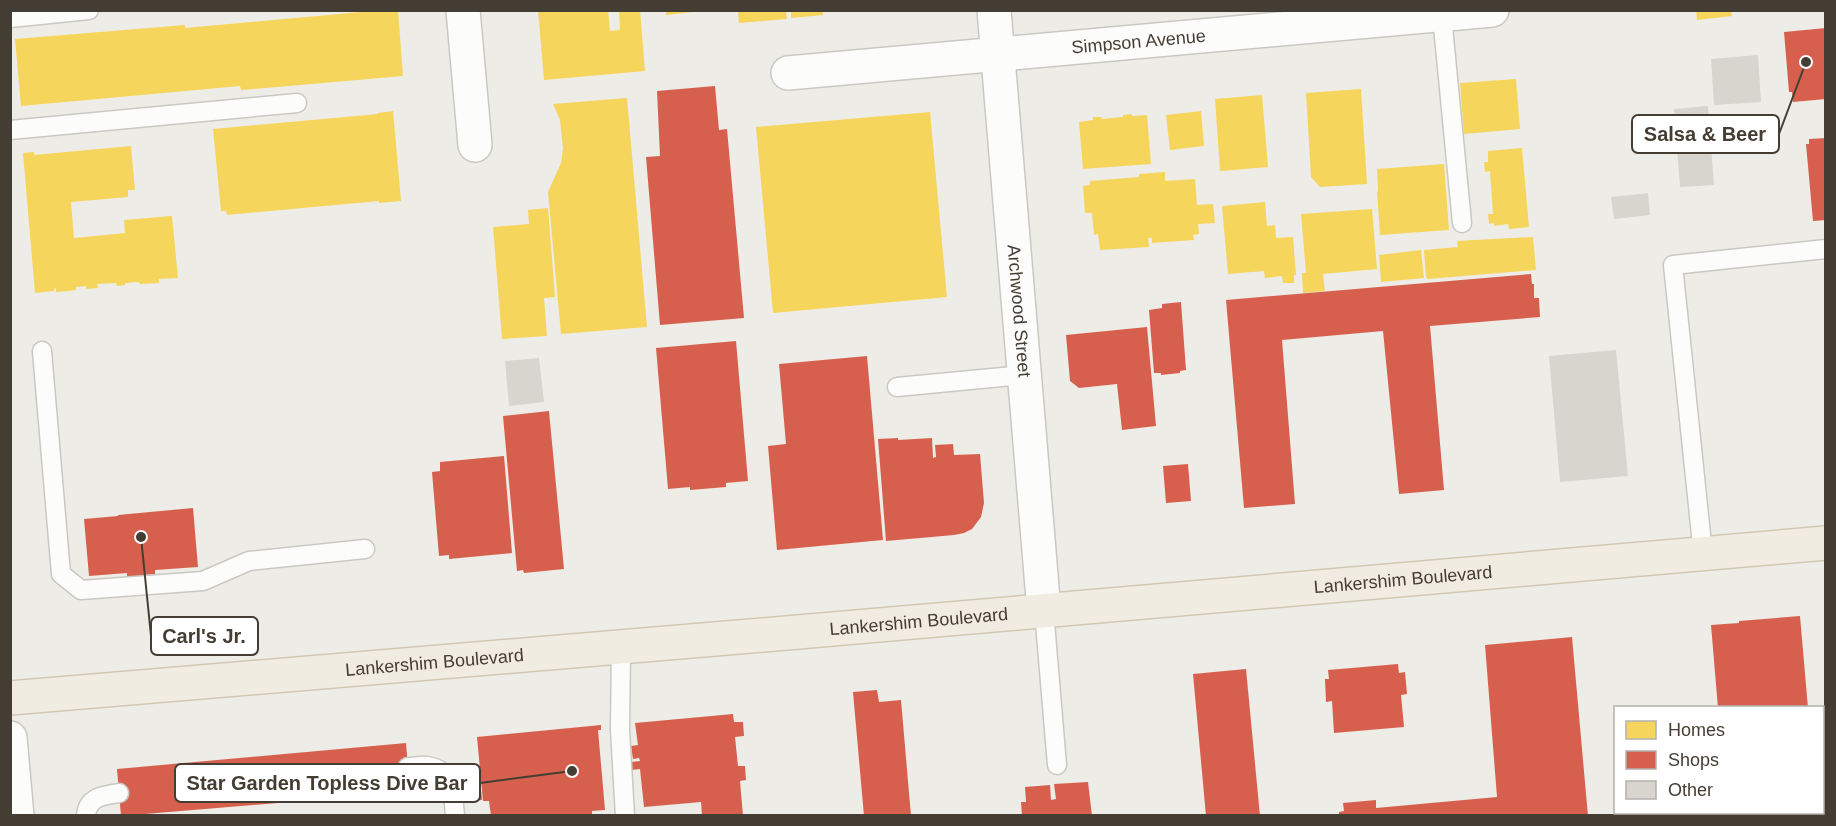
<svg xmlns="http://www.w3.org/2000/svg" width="1836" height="826" font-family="Helvetica,sans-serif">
	<rect width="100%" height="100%" fill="#eeece6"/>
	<g fill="#f6d55c">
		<path d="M 383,10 L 398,10 L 403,76 L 241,90 L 240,86 L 21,106 L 15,39 L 185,25 L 185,28 Z"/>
		<path d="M 538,10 L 608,10 L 610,31 L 620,30 L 619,10 L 640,10 L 645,71 L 544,80 Z"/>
		<path d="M 666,10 L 693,10 L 693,12 L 666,15 Z"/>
		<path d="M 738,10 L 786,10 L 787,19 L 739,23 Z"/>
		<path d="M 791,10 L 823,10 L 823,15 L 791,18 Z"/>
		<path d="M 1696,10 L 1731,10 L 1732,16 L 1697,20 Z"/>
		<path d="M 1516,79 L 1520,129 L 1464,134 L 1460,83 Z"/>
		<path d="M 1361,89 L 1367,184 L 1320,187 L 1311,177 L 1306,93 Z"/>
		<path d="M 1262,95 L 1268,167 L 1220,171 L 1215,99 Z"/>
		<path d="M 627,98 L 647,327 L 561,334 L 548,192 L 561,163 L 563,148 L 560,120 L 553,104 Z"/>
		<path d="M 393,111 L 401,201 L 379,203 L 379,201 L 227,215 L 226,211 L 221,211 L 213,129 L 378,114 L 378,113 Z"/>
		<path d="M 1201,111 L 1204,146 L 1170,150 L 1166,115 Z"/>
		<path d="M 930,112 L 947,297 L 773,313 L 756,127 Z"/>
		<path d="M 1132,114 L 1132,116 L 1147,115 L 1151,164 L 1083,169 L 1079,122 L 1093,120 L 1093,117 L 1101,117 L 1102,119 L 1123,117 L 1123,115 Z"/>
		<path d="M 131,146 L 135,190 L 128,190 L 128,197 L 71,202 L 74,238 L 125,233 L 124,220 L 172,216 L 178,278 L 159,279 L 159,283 L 140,284 L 139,282 L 125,283 L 125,285 L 117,286 L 116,283 L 97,284 L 98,288 L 86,289 L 86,286 L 76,287 L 76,290 L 69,291 L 56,292 L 56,288 L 54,289 L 54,291 L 35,293 L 23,153 L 34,152 L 34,155 Z"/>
		<path d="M 1522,148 L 1529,227 L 1509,229 L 1508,224 L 1494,226 L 1494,223 L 1489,224 L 1488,214 L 1493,214 L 1490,171 L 1485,172 L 1484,162 L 1488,162 L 1488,151 Z"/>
		<path d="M 1444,164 L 1449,230 L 1380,235 L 1377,192 L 1378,191 L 1377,169 Z"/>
		<path d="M 1165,172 L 1165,181 L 1195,179 L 1197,205 L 1213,204 L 1215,223 L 1198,224 L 1199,234 L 1193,235 L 1194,240 L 1152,243 L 1152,238 L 1148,238 L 1149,247 L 1100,250 L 1098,234 L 1094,235 L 1092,213 L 1085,213 L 1083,186 L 1090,185 L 1090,181 L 1139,177 L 1139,174 Z"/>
		<path d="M 1265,202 L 1267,226 L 1275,225 L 1276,238 L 1293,237 L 1296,275 L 1294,275 L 1294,283 L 1283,283 L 1282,276 L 1265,278 L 1264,271 L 1228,274 L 1222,206 Z"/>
		<path d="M 548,208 L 555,297 L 544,298 L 547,336 L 502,339 L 493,227 L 529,224 L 528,210 Z"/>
		<path d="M 1372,209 L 1377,269 L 1323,274 L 1325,291 L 1303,293 L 1302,273 L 1306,273 L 1301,214 Z"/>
		<path d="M 1533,237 L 1536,270 L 1428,279 L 1426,277 L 1424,250 L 1458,247 L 1457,241 Z"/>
		<path d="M 1421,250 L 1424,278 L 1381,282 L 1379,255 Z"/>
	</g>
	<g fill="#d6604d">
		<path d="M 1826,28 L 1826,99 L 1793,102 L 1792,92 L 1789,92 L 1784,32 Z"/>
		<path d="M 715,86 L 719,130 L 727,129 L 744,318 L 660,325 L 646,157 L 660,156 L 657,91 Z"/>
		<path d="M 1826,138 L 1826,220 L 1813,221 L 1806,144 L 1809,144 L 1809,139 Z"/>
		<path d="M 1531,274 L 1532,284 L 1534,284 L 1534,298 L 1539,298 L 1540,317 L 1430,326 L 1444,490 L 1399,494 L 1383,331 L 1282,340 L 1295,504 L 1244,508 L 1226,300 Z"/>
		<path d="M 1181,302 L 1186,370 L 1180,371 L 1180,373 L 1161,375 L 1161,373 L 1154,373 L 1149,310 L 1162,308 L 1162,304 Z"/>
		<path d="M 1147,327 L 1156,426 L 1122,430 L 1117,384 L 1079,388 L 1070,381 L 1066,335 Z"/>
		<path d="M 736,341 L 748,481 L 726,483 L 726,487 L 690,490 L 690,487 L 668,489 L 656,348 Z"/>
		<path d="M 867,356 L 883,540 L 777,550 L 768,446 L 786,444 L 779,364 Z"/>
		<path d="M 549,411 L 564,569 L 524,573 L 523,570 L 517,571 L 503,416 Z"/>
		<path d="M 898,438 L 898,440 L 932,438 L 933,458 L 936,457 L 935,445 L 953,444 L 954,455 L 980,454 L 984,503 L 981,517 L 972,529 L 964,533 L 954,535 L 886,541 L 878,439 Z"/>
		<path d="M 504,456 L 512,553 L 449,559 L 449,555 L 439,556 L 432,472 L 440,471 L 440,462 Z"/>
		<path d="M 1188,464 L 1191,501 L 1166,503 L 1163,466 Z"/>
		<path d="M 193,508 L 198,567 L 155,570 L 155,574 L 143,575 L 143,581 L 132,582 L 131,577 L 127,578 L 127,573 L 89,576 L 84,519 L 118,516 L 118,515 Z"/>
		<path d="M 1800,616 L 1808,708 L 1718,708 L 1711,625 L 1739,623 L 1739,621 Z"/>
		<path d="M 1572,637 L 1588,816 L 1339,816 L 1339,812 L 1344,811 L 1343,803 L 1376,800 L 1376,808 L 1497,797 L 1485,645 Z"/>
		<path d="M 1398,664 L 1399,673 L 1405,672 L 1407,694 L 1401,695 L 1404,727 L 1334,733 L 1332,701 L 1326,702 L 1325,679 L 1329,679 L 1328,670 Z"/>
		<path d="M 1246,669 L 1260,816 L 1206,816 L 1193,674 Z"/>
		<path d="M 877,690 L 879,702 L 901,700 L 911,816 L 864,816 L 853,692 Z"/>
		<path d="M 733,714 L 734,722 L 743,722 L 744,736 L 735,737 L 738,766 L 745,766 L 746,780 L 740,781 L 743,816 L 702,816 L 701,802 L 644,807 L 640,769 L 631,770 L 631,762 L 640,761 L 639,758 L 633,759 L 631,746 L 638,745 L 635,723 Z"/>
		<path d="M 601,725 L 601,730 L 598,730 L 605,810 L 592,811 L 592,816 L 491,816 L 489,801 L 483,801 L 477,737 Z"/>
		<path d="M 406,743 L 410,792 L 121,816 L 117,769 Z"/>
		<path d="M 479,768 L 482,800 L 465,801 L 462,769 Z"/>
		<path d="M 1088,782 L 1092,816 L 1022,816 L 1021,802 L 1026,802 L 1025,787 L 1050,785 L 1051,800 L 1056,799 L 1054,784 Z"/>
		<rect x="1727" y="812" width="90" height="4"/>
	</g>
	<g fill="#d8d5ce">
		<path d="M 1758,55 L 1761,102 L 1714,105 L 1711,59 Z"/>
		<path d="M 1708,106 L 1714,185 L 1680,187 L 1674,109 Z"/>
		<path d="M 1648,193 L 1650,215 L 1614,219 L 1611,197 Z"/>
		<path d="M 1616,350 L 1628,476 L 1560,482 L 1549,356 Z"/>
		<path d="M 539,358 L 544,402 L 509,406 L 505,361 Z"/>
	</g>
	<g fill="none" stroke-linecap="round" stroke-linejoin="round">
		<g stroke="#cac8c2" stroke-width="21">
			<g id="lane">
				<path d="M 1442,16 L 1462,223"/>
				<path d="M 10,18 L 89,10"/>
				<path d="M 10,130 L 297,103"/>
				<path d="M 42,351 L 61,574 L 81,590 L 203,581 L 249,561 L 365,549"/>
				<path d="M 897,387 L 1023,375"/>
				<path d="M 1703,554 L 1673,265 L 1826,249"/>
				<path d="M 1044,611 L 1057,765"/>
				<path d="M 621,647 L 620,730 L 625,816"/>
				<path d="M 408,767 C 414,767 421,765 427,766 C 454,770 453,795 455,816"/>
				<path d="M 86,816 C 87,797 104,795 119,793"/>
			</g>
		</g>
		<g stroke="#cac8c2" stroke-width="36">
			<g id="street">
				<path d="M 463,10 L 475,145"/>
				<path id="s1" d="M 994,10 L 1044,611"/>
				<path id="s2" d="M 788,73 L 1492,10"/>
				<path d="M 10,738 L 17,816"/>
			</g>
		</g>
		<g stroke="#d1c8b2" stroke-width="36">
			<g id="primary">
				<path id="s3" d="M 10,698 L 775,634 L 1826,543"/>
			</g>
		</g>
		<use href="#lane" stroke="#fcfcfb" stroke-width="18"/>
		<use href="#street" stroke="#fcfcfb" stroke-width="33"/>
		<use href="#primary" stroke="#f0ece2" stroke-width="33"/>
	</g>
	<g text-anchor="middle" stroke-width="6" stroke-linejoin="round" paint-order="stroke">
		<g font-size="18" fill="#443d33" stroke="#fff">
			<text dy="6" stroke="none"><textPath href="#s2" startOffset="352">Simpson Avenue</textPath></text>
			<text dy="6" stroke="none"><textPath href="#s1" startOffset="302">Archwood Street</textPath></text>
			<text dy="6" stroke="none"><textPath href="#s3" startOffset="1398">Lankershim Boulevard</textPath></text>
			<text dy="6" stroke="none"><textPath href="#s3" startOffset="912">Lankershim Boulevard</textPath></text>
			<text dy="6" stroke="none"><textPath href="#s3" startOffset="426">Lankershim Boulevard</textPath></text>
		</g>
	</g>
	<path fill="none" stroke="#443d33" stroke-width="2" d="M1806 62L1779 134M141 537L151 636M572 771L480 783"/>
	<g fill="#443d33" stroke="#fff" stroke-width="2">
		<circle cx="1806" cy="62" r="6"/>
		<circle cx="141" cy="537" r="6"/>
		<circle cx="572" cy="771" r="6"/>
	</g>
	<g fill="#fff" stroke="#443d33" stroke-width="2">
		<rect x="1632" y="115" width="147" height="38" rx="6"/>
		<rect x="151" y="617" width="107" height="38" rx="6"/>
		<rect x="175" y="764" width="305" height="38" rx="6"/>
	</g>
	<g font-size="20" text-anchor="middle" font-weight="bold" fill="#443d33">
		<text x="1705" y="141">Salsa &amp; Beer</text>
		<text x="204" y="643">Carl's Jr.</text>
		<text x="327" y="790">Star Garden Topless Dive Bar</text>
	</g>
	<rect width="1836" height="826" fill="none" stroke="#443d33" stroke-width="24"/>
	<rect x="1614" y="706" width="210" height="108" fill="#ffffff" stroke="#b4b1ad" stroke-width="1.5"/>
	<rect x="1626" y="721" width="30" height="18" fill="#f6d55c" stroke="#b4b1ad" stroke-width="1.5"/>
	<text x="1668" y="736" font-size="18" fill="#443d33">Homes</text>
	<rect x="1626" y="751" width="30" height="18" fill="#d6604d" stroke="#b4b1ad" stroke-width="1.5"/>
	<text x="1668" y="766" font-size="18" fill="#443d33">Shops</text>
	<rect x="1626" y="781" width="30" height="18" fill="#d8d5ce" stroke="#b4b1ad" stroke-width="1.5"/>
	<text x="1668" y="796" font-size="18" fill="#443d33">Other</text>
</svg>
